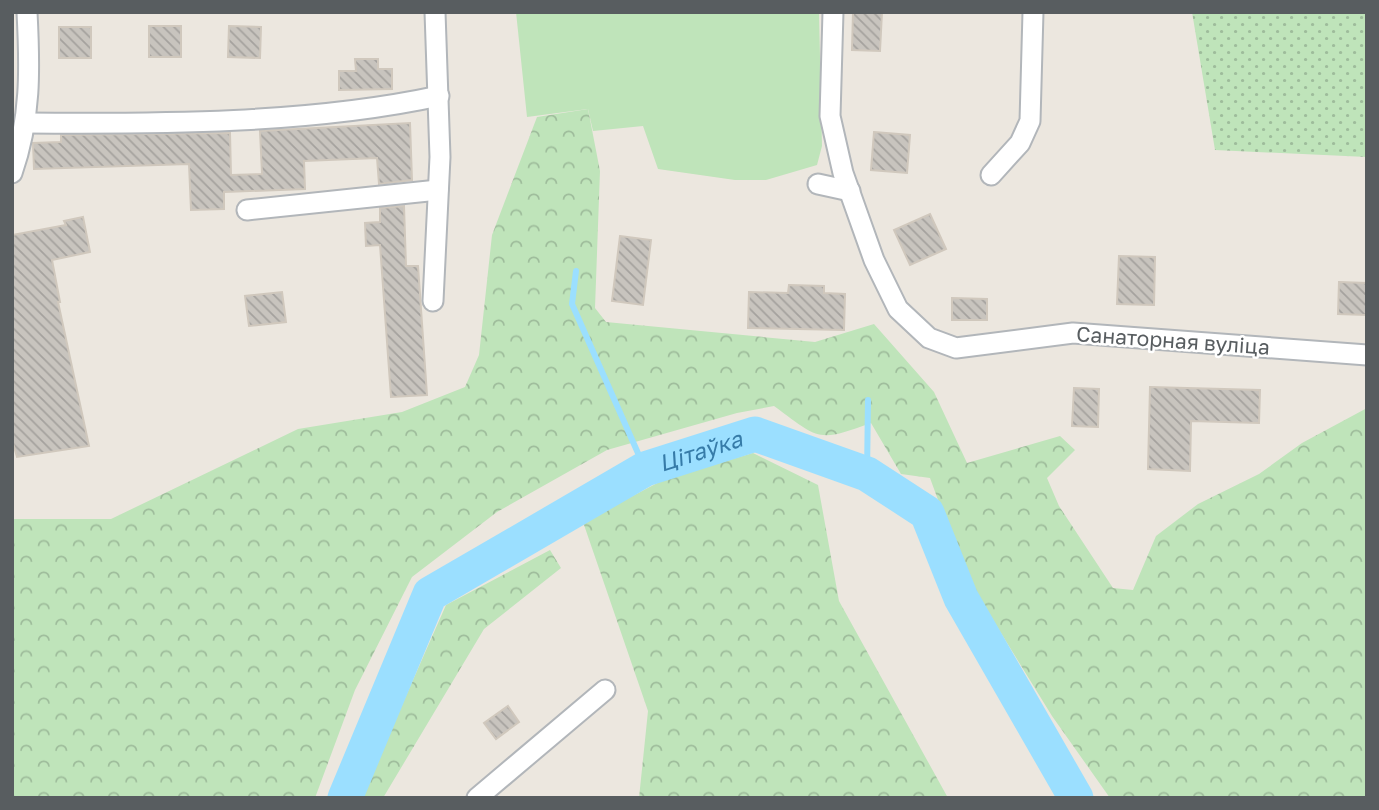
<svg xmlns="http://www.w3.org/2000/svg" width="1379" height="810" font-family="'Golos Text',sans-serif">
	<defs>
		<pattern id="forest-crowns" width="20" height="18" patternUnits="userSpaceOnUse" patternTransform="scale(1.75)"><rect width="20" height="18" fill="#bfe4ba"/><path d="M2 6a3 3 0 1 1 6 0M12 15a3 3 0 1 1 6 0" fill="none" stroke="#9ebc9b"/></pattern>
		<pattern id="park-dots" width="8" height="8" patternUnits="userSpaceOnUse" patternTransform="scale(1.75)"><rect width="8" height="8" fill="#bfe4ba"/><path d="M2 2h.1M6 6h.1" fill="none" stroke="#9ebc9b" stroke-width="1.8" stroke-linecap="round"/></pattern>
		<pattern id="building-back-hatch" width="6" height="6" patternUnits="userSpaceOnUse" patternTransform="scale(1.75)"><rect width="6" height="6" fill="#c8c4be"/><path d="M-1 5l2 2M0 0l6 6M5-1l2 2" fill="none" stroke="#a5a29e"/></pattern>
	</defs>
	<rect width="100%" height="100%" fill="#ece7df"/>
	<path fill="#bfe4ba" d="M 516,12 L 819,12 L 822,146 L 817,165 L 766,180 L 735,180 L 658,169 L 643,126 L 593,131 L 588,109 L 527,117 Z"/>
	<g fill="url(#forest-crowns)">
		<path d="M 588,109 L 600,171 L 595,308 L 606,322 L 815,342 L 874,324 L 934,392 L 967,463 L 1060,436 L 1075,450 L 1047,478 L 1059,506 L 1113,588 L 1133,590 L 1156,536 L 1198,504 L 1259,474 L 1302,443 L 1367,408 L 1367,798 L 1110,798 L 1052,716 L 966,576 L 930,478 L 901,474 L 871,423 C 817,443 819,439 774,406 L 737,413 L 607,450 L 497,512 L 412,577 L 355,690 L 315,798 L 12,798 L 12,519 L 111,519 L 298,429 L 402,412 L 465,387 L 479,355 L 492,235 L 537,117 Z"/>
		<path d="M 753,453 L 818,485 L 839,601 L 948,798 L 639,798 L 648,711 L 583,522 L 665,479 Z"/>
		<path d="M 550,550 L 561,568 L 484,629 L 383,798 L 361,798 L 446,605 Z"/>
	</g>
	<path fill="url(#park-dots)" d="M 1192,12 L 1367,12 L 1367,157 L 1215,150 Z"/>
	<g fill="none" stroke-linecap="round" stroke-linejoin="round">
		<g stroke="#9bdfff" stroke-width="6">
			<path d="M 576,271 L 572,304 L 645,469"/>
			<path d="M 867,474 L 868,400"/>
		</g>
		<path stroke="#9bdfff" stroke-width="35" id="s1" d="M 345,798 L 430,594 L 645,469 L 755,434 L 867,474 L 927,513 L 961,598 L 1076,798"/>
	</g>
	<g fill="url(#building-back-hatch)" stroke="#d0c8bd" stroke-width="2">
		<path d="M 853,12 L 882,12 L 880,51 L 852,50 Z"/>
		<rect x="149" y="26" width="32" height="31"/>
		<path d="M 229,26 L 261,27 L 260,58 L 228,57 Z"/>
		<rect x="59" y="27" width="32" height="31"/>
		<path d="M 355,59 L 378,59 L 378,69 L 392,69 L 392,89 L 339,90 L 339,71 L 356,71 Z"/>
		<path d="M 410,123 L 412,180 L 379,184 L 377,158 L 304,161 L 305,189 L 224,192 L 224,209 L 191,210 L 189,164 L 34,169 L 33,143 L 61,142 L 61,135 L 230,133 L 231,175 L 262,174 L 260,131 Z"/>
		<path d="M 874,132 L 910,135 L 907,173 L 871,170 Z"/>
		<path d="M 404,206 L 406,266 L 418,266 L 427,395 L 391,397 L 380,245 L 366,246 L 365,223 L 380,222 L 380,208 Z"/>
		<path d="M 930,214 L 946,249 L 910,265 L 894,230 Z"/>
		<path d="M 83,217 L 90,252 L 52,260 L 60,302 L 58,302 L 89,446 L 17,457 L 12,440 L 12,235 L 66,225 L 64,221 Z"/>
		<path d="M 620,236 L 651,240 L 643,305 L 612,301 Z"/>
		<path d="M 1119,256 L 1155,257 L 1154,305 L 1117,304 Z"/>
		<path d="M 1339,282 L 1367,283 L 1367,315 L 1338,314 Z"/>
		<path d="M 789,285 L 824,286 L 824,293 L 845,294 L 844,330 L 748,328 L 749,292 L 788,293 Z"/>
		<path d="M 282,292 L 286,322 L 249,326 L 245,296 Z"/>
		<path d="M 952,298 L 987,299 L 987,320 L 952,320 Z"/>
		<path d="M 1150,387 L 1260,390 L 1259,423 L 1191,421 L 1190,471 L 1148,469 Z"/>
		<path d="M 1074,388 L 1099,389 L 1098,427 L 1072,426 Z"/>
		<path d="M 508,706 L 519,722 L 496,739 L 484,723 Z"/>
	</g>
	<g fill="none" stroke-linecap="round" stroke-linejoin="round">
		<g stroke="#b2b6ba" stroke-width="23">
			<g id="minor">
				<path d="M 833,12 L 830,116 L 843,173 L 874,260 L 898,309 L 929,338 L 956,348 L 1073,333 L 1367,355"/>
				<path d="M 27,123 C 160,124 309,124 439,96"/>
				<path d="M 12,173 C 31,119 30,69 27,12"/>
				<path d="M 991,175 L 1020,143 L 1030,121 L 1033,12"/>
				<path d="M 818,184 L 850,191"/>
				<path d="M 247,210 L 438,190"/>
				<path d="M 433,301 L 440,157 L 435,12"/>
				<path d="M 477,798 L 605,690"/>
			</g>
		</g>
		<use href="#minor" stroke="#fff" stroke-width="19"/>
	</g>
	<g text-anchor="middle" stroke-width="5" stroke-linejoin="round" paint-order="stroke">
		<g font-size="21" fill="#585d60" stroke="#fff">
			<text transform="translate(1173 341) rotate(4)" y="7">Санаторная вуліца</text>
		</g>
		<g font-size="23" font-style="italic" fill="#367ba8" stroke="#fff">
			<text dy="8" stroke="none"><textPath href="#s1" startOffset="528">Цітаўка</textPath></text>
		</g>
	</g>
	<rect width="1379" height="810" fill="none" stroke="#585d60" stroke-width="28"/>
</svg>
